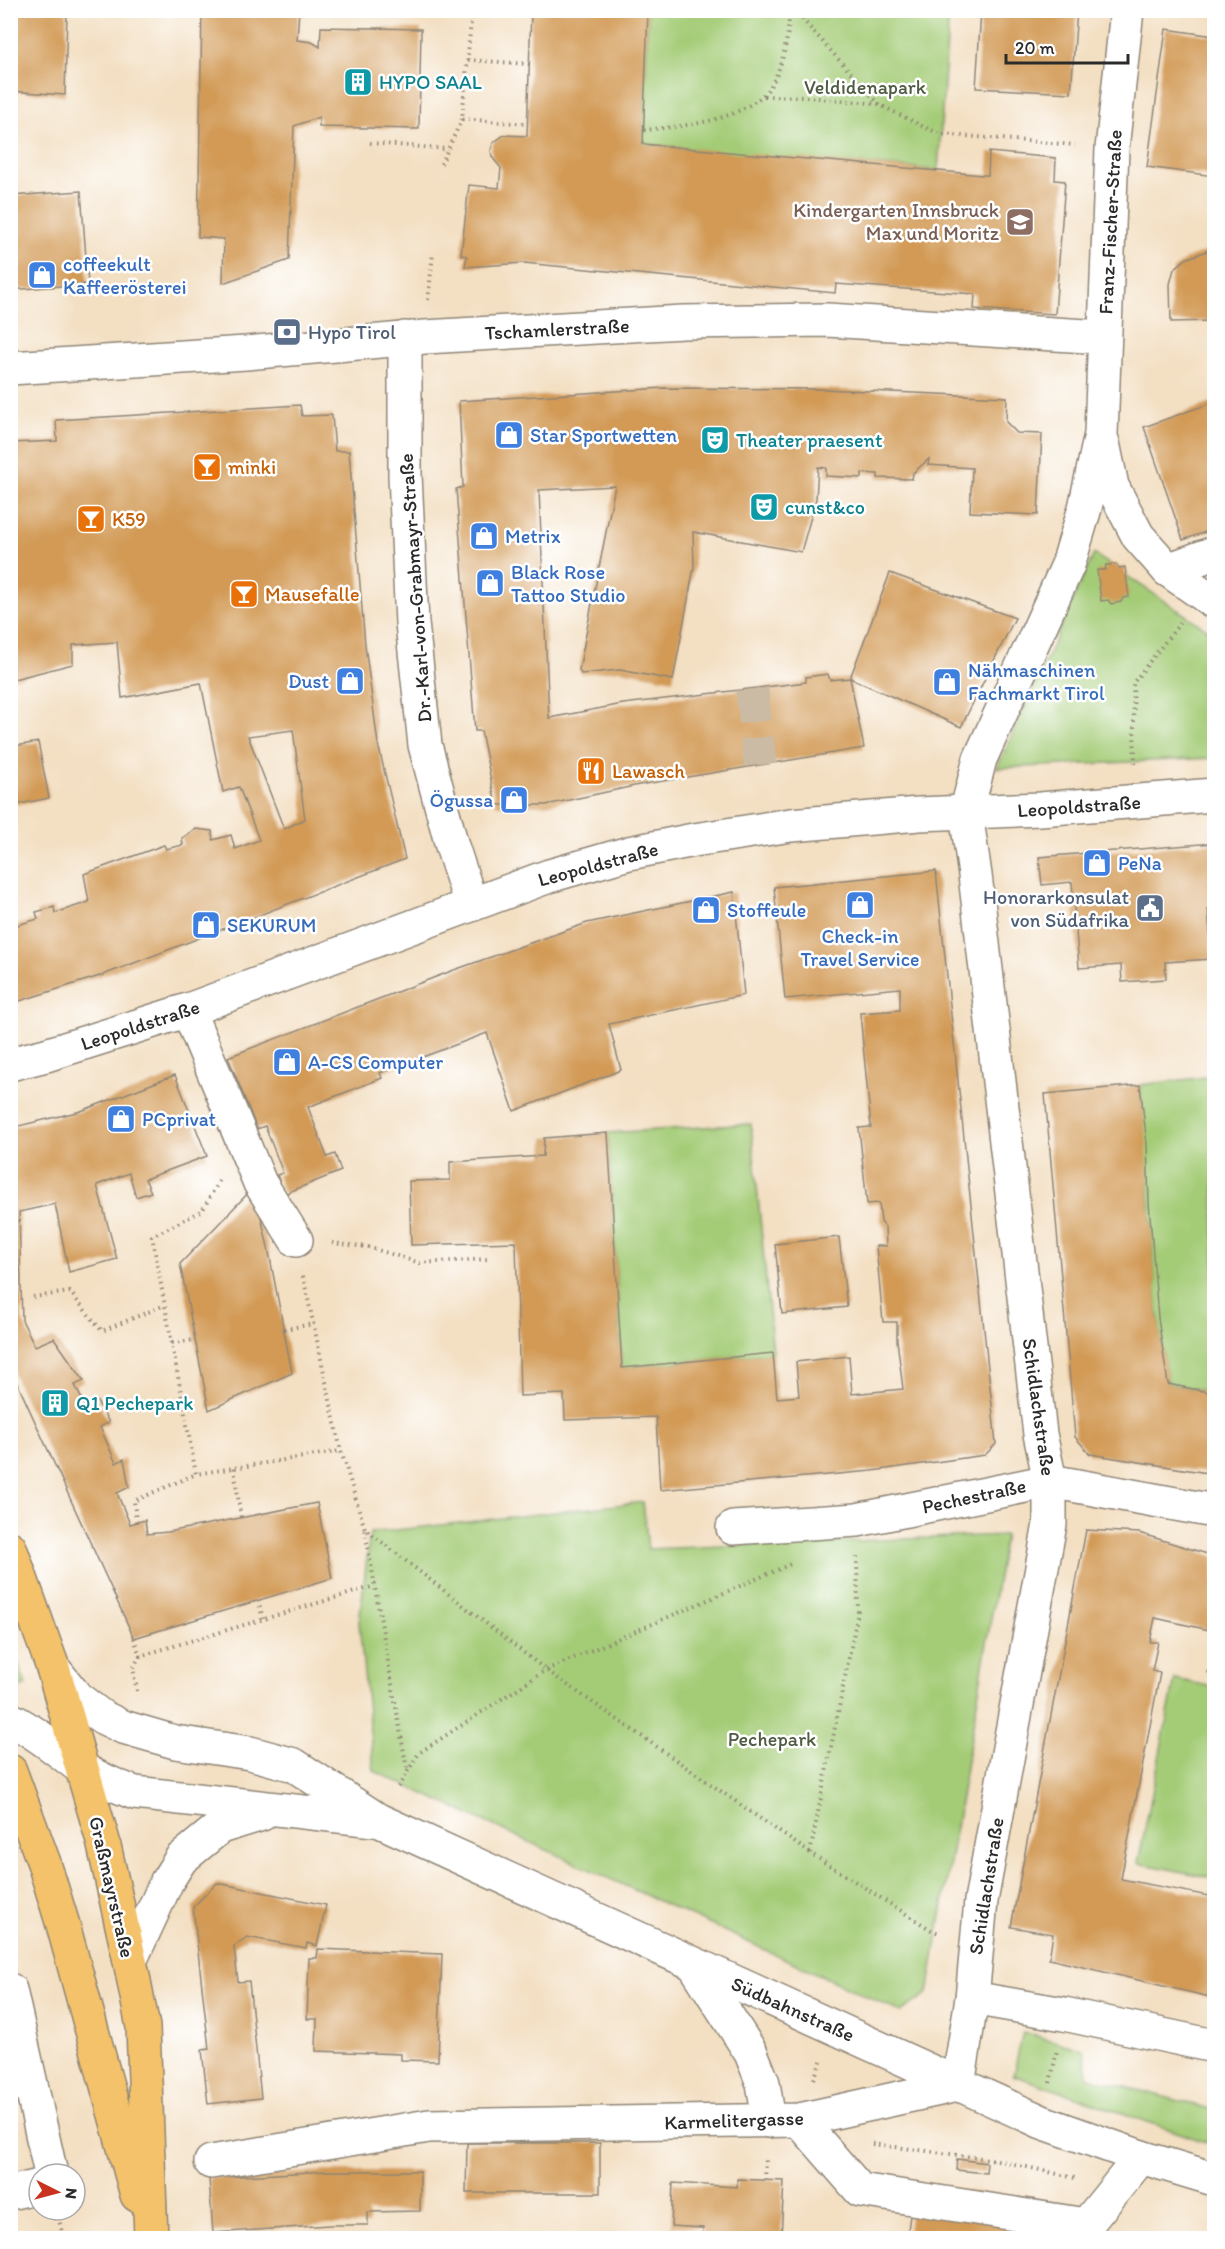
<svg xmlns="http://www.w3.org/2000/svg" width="1225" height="2249" font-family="Itim,sans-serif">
	<rect width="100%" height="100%" fill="#fff"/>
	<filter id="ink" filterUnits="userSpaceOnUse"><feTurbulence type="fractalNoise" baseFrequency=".0167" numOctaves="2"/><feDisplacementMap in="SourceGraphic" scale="12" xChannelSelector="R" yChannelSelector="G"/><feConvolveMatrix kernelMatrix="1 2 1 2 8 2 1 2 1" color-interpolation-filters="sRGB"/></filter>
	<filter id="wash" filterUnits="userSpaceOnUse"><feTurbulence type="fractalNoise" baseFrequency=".008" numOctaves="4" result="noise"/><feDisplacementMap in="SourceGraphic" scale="24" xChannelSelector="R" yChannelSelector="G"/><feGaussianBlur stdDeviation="1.35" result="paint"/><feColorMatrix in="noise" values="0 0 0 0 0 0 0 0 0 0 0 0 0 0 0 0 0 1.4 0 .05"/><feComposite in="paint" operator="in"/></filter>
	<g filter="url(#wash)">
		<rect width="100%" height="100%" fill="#f3dfc2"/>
		<g fill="#a4cc77" stroke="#687c51" stroke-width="1.5">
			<path d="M 648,11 L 949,11 L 938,170 L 770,157 L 643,144 Z"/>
			<path d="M 1094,554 L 1214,634 L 1214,758 L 997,768 Z"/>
			<path d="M 1214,1076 L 1214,1392 L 1168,1384 C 1164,1361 1160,1338 1158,1315 C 1150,1239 1149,1162 1140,1085 Z"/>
			<path d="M 751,1124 L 773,1353 L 622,1368 L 608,1133 Z"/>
			<path d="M 643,1502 L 648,1549 L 1005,1535 L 928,1993 L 901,2012 L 374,1771 L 359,1623 L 370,1533 Z"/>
			<path d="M 10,1641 L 26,1685 L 20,1688 L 11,1667 Z"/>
			<path d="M 1175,1679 L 1214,1687 L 1214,1878 L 1138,1863 Z"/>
			<path d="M 1023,2032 L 1084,2050 L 1088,2077 L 1214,2110 L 1214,2145 L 1013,2075 Z"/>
		</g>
		<g id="blocks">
			<g fill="#d29a55" fill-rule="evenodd">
				<path d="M 10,10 L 67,10 L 65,95 L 10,91 Z"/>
				<path d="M 202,10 L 299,10 L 297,40 L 312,42 L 320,47 L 321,27 L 421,29 L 419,129 L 319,127 L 319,117 L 294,126 L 289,260 L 223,283 L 224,239 L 198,237 Z"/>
				<path d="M 531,10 L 648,10 L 643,144 L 983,175 L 988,175 L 989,152 L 1056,158 L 1055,180 L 1065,181 L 1055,314 L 974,309 L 975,294 L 836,284 L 835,293 L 524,263 L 465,267 L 467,256 L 461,255 L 469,185 L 499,188 L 501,168 L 492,157 L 491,150 L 493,143 L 504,135 L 527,136 Z"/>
				<path d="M 981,10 L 1077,10 L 1071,93 L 976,88 Z"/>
				<path d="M 1166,29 L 1214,36 L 1214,176 L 1147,167 Z"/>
				<path d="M 81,191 L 88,284 L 10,290 L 10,196 Z"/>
				<path d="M 1214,248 L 1214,321 L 1171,322 L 1170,284 L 1174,269 L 1186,259 Z"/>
				<path d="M 664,388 L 821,389 L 1007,397 L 1006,422 L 1017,433 L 1042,434 L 1038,515 L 970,512 L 972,468 L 928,465 L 929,459 L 913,473 L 912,479 L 878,478 L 878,474 L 862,473 L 862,478 L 826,476 L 826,468 L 818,467 L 816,499 L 801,552 L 693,532 L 694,567 L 673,680 L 620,670 L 581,674 L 579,670 L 615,486 L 539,490 L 549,718 L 623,704 L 806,682 L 806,677 L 828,674 L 830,680 L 850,678 L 890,573 L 1015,618 L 961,727 L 850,678 L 864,748 L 639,785 L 546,805 L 496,805 L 481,731 L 475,731 L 456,489 L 463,487 L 459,401 Z"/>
				<path d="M 1214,402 L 1214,529 L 1183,540 L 1144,427 Z"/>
				<path d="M 300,405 L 302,416 L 332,415 L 335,451 L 349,451 L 365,645 L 378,744 L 405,859 L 103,975 L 10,1004 L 10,927 L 38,919 L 36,912 L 54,907 L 55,913 L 89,902 L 84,874 L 164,845 L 166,849 L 183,845 L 182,838 L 196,829 L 212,831 L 213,840 L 231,835 L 235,849 L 259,840 L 239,787 L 223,792 L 201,683 L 122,698 L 117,642 L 73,645 L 73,664 L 10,680 L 10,443 L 57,441 L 56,420 ZM 293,730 L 305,819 L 284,829 L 248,736 Z"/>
				<path d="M 1116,564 L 1119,568 L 1125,567 L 1129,597 L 1123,598 L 1121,602 L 1111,604 L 1108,600 L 1101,601 L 1097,570 L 1105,570 L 1106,565 Z"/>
				<path d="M 38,742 L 49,798 L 10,806 L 10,747 Z"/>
				<path d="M 1214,843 L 1214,908 L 1208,909 L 1212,959 L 1165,962 L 1166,979 L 1122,982 L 1121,965 L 1079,968 L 1072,882 L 1042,885 L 1039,857 Z"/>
				<path d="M 936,871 L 996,1444 L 985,1455 L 872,1471 L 660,1490 L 656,1417 L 565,1420 L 564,1394 L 520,1396 L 516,1242 L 411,1245 L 409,1181 L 450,1180 L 450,1162 L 543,1156 L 544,1138 L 608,1133 L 622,1368 L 773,1353 L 777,1398 L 799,1396 L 796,1362 L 849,1356 L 852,1394 L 903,1389 L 897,1340 L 897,1322 L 883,1322 L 876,1246 L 886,1246 L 885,1227 L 881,1222 L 879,1203 L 867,1204 L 859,1128 L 871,1127 L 860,1013 L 900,1010 L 900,988 L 785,999 L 774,887 Z"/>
				<path d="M 734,892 L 744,995 L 609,1024 L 621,1070 L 514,1111 L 487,1033 L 380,1073 L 382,1078 L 308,1107 L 327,1157 L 335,1154 L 341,1171 L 284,1194 L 277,1175 L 283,1173 L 265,1126 L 257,1129 L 228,1057 L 454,970 L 587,923 Z"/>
				<path d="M 175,1075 L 207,1156 L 145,1179 L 151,1192 L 136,1197 L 129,1173 L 97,1185 L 117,1259 L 69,1272 L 55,1204 L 19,1212 L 22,1320 L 35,1346 L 54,1338 L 84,1381 L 75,1385 L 85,1406 L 96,1400 L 109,1422 L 100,1427 L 116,1463 L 124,1459 L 129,1487 L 117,1493 L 130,1524 L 145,1520 L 147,1534 L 168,1532 L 317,1503 L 332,1578 L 134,1638 L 10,1367 L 10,1128 L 81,1111 Z"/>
				<path d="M 1140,1085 L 1147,1144 L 1149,1202 L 1158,1318 L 1168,1384 L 1214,1393 L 1214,1474 L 1090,1454 L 1075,1437 L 1045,1094 Z"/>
				<path d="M 254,1187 L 268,1247 L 292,1373 L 209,1410 L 180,1264 Z"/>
				<path d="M 839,1237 L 847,1307 L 782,1314 L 775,1244 Z"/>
				<path d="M 1086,1530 L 1139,1533 L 1214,1556 L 1214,1631 L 1155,1618 L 1150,1642 L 1158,1642 L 1152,1671 L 1160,1673 L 1121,1879 L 1214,1897 L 1214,1998 L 1049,1959 L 1053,1934 L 1011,1927 Z"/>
				<path d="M 1213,1646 L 1214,1646 L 1214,1674 L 1208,1673 Z"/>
				<path d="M 217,1883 L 326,1905 L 317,1946 L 307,1943 L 306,1948 L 247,1937 L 234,1946 L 238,1982 L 249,1981 L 261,2098 L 208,2104 L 202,2050 L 209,2049 L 193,1907 Z"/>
				<path d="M 318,1949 L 442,1954 L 438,2061 L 401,2060 L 401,2054 L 316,2051 L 317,2019 L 307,2019 L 309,1958 L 317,1958 Z"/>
				<path d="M 467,2143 L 600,2143 L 600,2193 L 466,2193 Z"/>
				<path d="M 957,2159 L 987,2163 L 986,2173 L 956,2170 Z"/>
				<path d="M 327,2171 L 420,2171 L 420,2211 L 368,2212 L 368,2225 L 329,2225 L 213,2233 L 209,2178 Z"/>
				<path d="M 737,2179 L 784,2181 L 781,2238 L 702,2238 L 703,2228 L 671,2226 L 673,2183 L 737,2187 Z"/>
				<path d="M 914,2185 L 1032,2200 L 1027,2238 L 907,2238 Z"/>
			</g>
		</g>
	</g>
	<g filter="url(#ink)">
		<use href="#blocks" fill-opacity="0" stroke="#8f8576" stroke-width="1.5"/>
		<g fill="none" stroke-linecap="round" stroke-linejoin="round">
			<path stroke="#cbbba4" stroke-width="33" stroke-dasharray="33 16" stroke-linecap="butt" d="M 752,689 L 760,765"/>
			<g stroke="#8f8576" stroke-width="36">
				<g id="minor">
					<path d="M 405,338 L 405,475 L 412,623 L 425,745 L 452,846 L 471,904"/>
					<path d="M 10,368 L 246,353 L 425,337 L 683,322 L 827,320 L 1104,337"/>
					<path d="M 1103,443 L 1112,486 L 1138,536 L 1168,570 L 1214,602"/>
					<path d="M 1168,570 L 1214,553"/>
					<path d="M 188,1010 L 260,1183 L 296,1240"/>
					<path d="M 10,1064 L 46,1055 L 188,1010 L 549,876 L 629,853 L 694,840 L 791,825 L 919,814 L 1040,809 L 1214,795"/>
					<path d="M 733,1528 L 857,1520 L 1050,1481 L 1214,1511"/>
					<path d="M 53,1668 L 77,1698 L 102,1717 L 123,1727 L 175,1742 L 250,1753 L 294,1765 L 378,1820 L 1042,2122 L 1141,2157 L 1214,2179"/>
					<path d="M 10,1719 C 36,1732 57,1750 80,1767 C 96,1778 116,1786 135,1793 L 374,1820"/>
					<path d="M 130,1961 L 167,1881 L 181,1859 L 220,1827 L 262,1814"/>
					<path d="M 694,1964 L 751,2053 L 763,2083 L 769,2121"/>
					<path d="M 10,1990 L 51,2174"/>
					<path d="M 972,1998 L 1064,2014 L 1214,2046"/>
					<path d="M 958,2085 L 972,1998 L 981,1901 L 1050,1524 L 1050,1481 L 1040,1434 L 975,875 L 966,813 L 980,759 L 1068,565 L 1085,508 L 1101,434 L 1112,149 L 1127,10"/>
					<path d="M 799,2120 L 860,2190 L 1086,2225 L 1141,2157"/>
					<path d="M 211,2162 L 429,2126 L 799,2120 L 958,2085"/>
					<path d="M 10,2193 L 39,2186"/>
				</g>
			</g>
			<g stroke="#8f8576" stroke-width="36">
				<g id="major">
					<path d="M 10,1548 L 53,1668 L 103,1841 L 130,1961 L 143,2027 L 151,2238"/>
					<path d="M 10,1771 L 44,1863 L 63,1925 L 137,2195"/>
				</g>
			</g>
			<g stroke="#8f8576" stroke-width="4" stroke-dasharray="1.5 4.5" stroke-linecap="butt">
				<path d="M 794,10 L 880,105 L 926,128 L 941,134 L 1075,145"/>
				<path d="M 468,60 L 529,64"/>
				<path d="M 764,96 L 809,97 L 879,104"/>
				<path d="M 462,119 L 528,124"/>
				<path d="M 644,130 C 683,126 730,123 762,96 C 781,80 790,34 789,10"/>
				<path d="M 370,143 L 448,149"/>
				<path d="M 441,164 L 462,119 L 472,10"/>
				<path d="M 428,300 L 433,253"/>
				<path d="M 1135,764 L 1133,683 L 1180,623"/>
				<path d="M 219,1181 L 202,1211 L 152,1236 L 196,1474 L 341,1451"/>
				<path d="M 332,1243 L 368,1247 L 420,1263 L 488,1259"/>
				<path d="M 303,1276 L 341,1451 L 365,1529 L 546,1670 L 810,1853 L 933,1931 L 940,1933"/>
				<path d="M 33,1297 L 70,1292 L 102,1331 L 165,1305"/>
				<path d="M 284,1329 L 314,1324"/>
				<path d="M 172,1343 L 195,1340"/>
				<path d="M 234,1468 L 241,1518"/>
				<path d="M 136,1522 L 134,1501 L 196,1474"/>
				<path d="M 365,1530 L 407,1770"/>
				<path d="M 258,1600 L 263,1619"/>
				<path d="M 134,1638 L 140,1656 L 375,1586"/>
				<path d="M 137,1691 L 133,1668 L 140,1656"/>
				<path d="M 398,1787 L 419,1753 L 546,1670 L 793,1563"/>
				<path d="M 810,1853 L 858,1612 L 857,1557"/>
				<path d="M 814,2079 L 821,2061"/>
				<path d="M 1050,2083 L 1057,2050"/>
				<path d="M 872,2144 L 997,2160 L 1075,2178"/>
				<path d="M 765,2180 L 766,2157"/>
				<path d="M 58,2217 L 64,2238"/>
			</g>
			<use href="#minor" stroke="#fff" stroke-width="33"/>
			<use href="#major" stroke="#f4c26a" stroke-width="33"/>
		</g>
	</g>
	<defs>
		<g id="building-square" transform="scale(1.5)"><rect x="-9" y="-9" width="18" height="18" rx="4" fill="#0f9aa8" stroke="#fff"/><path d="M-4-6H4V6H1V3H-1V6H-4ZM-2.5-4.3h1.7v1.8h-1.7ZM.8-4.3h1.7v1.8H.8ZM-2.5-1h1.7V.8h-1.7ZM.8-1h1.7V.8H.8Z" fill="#fff"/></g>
		<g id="school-square" transform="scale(1.5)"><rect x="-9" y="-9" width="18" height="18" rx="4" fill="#8d6e63" stroke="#fff"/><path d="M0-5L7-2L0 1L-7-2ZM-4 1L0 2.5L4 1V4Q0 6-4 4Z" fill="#fff"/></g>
		<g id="shop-square" transform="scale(1.5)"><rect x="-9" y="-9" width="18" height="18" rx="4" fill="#3f7fe0" stroke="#fff"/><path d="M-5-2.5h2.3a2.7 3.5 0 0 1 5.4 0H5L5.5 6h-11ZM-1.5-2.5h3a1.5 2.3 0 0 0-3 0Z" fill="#fff"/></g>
		<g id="bank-square" transform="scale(1.5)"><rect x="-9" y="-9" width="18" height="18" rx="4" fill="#5c6f8a" stroke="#fff"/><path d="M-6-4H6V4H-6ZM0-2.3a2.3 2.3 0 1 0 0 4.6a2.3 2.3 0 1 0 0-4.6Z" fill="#fff"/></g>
		<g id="theatre-square" transform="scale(1.5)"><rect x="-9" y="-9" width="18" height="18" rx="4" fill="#0f9aa8" stroke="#fff"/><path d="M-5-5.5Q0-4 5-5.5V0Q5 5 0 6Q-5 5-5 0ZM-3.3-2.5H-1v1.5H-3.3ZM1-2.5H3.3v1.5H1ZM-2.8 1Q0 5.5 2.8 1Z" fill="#fff"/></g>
		<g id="bar-square" transform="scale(1.5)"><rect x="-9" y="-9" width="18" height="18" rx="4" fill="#e8710a" stroke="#fff"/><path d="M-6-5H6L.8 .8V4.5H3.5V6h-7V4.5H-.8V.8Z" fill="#fff"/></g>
		<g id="restaurant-square" transform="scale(1.5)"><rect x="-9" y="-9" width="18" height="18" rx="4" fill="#e8710a" stroke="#fff"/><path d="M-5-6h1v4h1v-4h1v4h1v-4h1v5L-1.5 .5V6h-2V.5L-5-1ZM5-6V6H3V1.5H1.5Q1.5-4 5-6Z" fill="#fff"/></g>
		<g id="civic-square" transform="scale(1.5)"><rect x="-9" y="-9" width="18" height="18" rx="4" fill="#5c6f8a" stroke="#fff"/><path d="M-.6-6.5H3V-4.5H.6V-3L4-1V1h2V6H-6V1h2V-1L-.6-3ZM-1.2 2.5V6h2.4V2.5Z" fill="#fff"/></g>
	</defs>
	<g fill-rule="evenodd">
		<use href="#building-square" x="358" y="82"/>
		<use href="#school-square" x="1020" y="222"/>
		<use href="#shop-square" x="42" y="275"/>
		<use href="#bank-square" x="287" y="332"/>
		<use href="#shop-square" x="509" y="435"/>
		<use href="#theatre-square" x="715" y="440"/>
		<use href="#bar-square" x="207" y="467"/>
		<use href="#theatre-square" x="764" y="507"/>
		<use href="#bar-square" x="91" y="519"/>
		<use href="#shop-square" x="484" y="536"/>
		<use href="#shop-square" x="490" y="583"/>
		<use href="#bar-square" x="244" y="594"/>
		<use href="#shop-square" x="350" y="681"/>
		<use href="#shop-square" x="947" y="682"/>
		<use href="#restaurant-square" x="591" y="771"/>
		<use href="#shop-square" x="514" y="800"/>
		<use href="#shop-square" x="1097" y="863"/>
		<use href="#shop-square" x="860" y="905"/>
		<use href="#civic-square" x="1150" y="908"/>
		<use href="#shop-square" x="706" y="910"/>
		<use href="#shop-square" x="206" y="925"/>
		<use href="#shop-square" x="287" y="1062"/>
		<use href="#shop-square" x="121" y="1119"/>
		<use href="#building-square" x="55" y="1403"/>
	</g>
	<g text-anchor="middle" stroke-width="5" stroke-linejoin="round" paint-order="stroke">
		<g font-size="20" fill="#0d838f" stroke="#fff" text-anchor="start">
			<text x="379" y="89">HYPO SAAL</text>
			<text x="736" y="447">Theater praesent</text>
			<text x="785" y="514">cunst&amp;co</text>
			<text x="76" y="1410">Q1 Pechepark</text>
		</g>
		<g font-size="20" fill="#4f5b42" stroke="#fff">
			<text x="865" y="94">Veldidenapark</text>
			<text x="772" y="1746">Pechepark</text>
		</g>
		<g font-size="20" fill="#785e54" stroke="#fff" text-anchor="end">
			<text x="999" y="217">Kindergarten Innsbruck<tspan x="999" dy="23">Max und Moritz</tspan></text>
		</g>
		<g font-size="20" fill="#2b2b2b" stroke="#fff">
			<text transform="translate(1110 222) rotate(-87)" y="7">Franz-Fischer-Straße</text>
			<text transform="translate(557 329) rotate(-3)" y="7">Tschamlerstraße</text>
			<text transform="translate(415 588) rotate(-94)" y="7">Dr.-Karl-von-Grabmayr-Straße</text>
			<text transform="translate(1079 806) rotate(-4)" y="7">Leopoldstraße</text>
			<text transform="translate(598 864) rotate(-15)" y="7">Leopoldstraße</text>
			<text transform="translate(140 1025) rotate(-18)" y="7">Leopoldstraße</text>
			<text transform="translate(1039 1407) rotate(82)" y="7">Schidlachstraße</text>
			<text transform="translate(974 1496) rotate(-12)" y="7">Pechestraße</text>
			<text transform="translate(986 1886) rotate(-81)" y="7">Schidlachstraße</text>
			<text transform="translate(112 1887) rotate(77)" y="7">Graßmayrstraße</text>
			<text transform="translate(793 2009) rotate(24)" y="7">Südbahnstraße</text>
			<text transform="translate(734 2120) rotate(-2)" y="7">Karmelitergasse</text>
		</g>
		<g font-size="20" fill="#366cbe" stroke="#fff" text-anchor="start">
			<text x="63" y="271">coffeekult<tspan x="63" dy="23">Kaffeerösterei</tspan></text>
			<text x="530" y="442">Star Sportwetten</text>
			<text x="505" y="543">Metrix</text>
			<text x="511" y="579">Black Rose<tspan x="511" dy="23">Tattoo Studio</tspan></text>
			<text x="968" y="677">Nähmaschinen<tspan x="968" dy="23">Fachmarkt Tirol</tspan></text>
			<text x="329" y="688" text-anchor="end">Dust</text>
			<text x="493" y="807" text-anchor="end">Ögussa</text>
			<text x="1118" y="870">PeNa</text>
			<text x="727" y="917">Stoffeule</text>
			<text x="227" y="932">SEKURUM</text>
			<text x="860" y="943" text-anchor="middle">Check-in<tspan x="860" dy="23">Travel Service</tspan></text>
			<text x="308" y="1069">A-CS Computer</text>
			<text x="142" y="1126">PCprivat</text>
		</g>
		<g font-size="20" fill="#4e5e75" stroke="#fff" text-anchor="start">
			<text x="308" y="339">Hypo Tirol</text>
			<text x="1129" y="904" text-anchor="end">Honorarkonsulat<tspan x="1129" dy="23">von Südafrika</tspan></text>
		</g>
		<g font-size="20" fill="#c56008" stroke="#fff" text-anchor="start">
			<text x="228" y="474">minki</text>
			<text x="112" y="526">K59</text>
			<text x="265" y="601">Mausefalle</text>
			<text x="612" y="778">Lawasch</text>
		</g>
	</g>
	<rect width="1225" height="2249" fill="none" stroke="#fff" stroke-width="36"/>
	<g transform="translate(57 2192) rotate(96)"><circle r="28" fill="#ffffff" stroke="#aaaaaa" stroke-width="1.5"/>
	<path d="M0-4.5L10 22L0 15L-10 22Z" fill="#c8321e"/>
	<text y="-9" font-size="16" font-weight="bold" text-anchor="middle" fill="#2b2b2b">N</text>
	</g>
	<path d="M1006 54v9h122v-9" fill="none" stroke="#2b2b2b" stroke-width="3"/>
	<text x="1015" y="54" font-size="18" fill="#2b2b2b" stroke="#ffffff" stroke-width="4.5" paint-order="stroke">20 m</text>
</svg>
